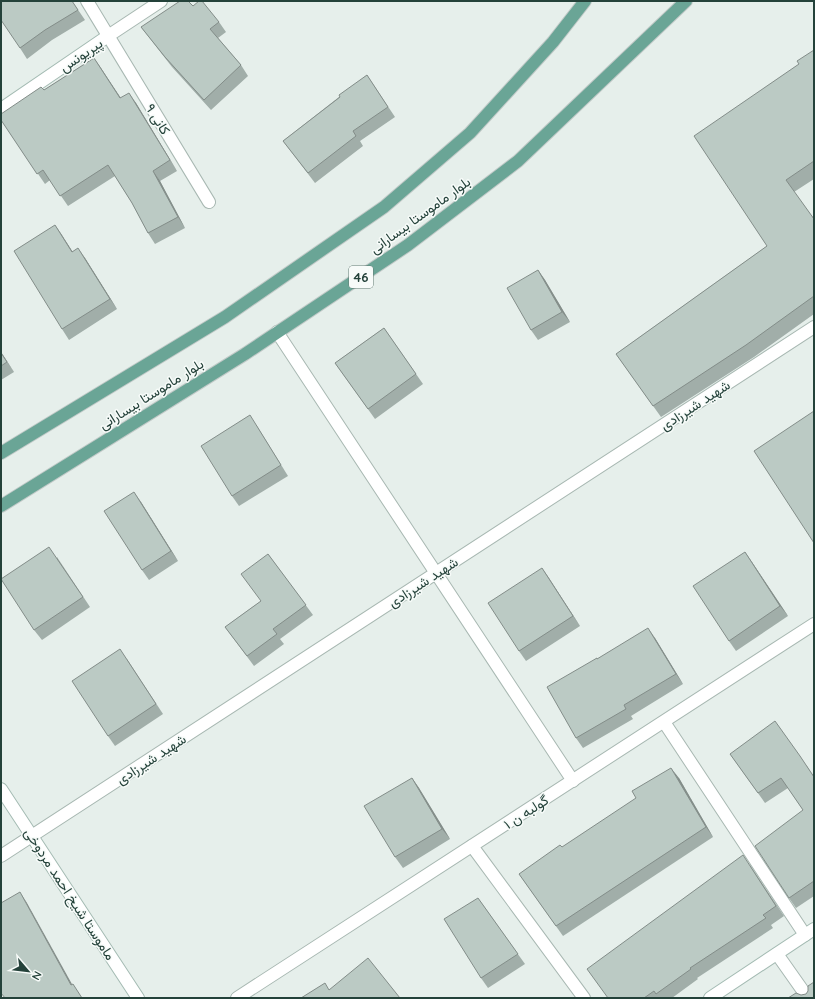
<svg xmlns="http://www.w3.org/2000/svg" width="815" height="999" font-family="Quicksand,Vazirmatn,sans-serif">
	<rect width="100%" height="100%" fill="#e6efeb"/>
	<g fill="none" stroke-linecap="round" stroke-linejoin="round">
		<g stroke="#a8b8b2" stroke-width="14">
			<g id="street">
				<path d="M 87,1 L 209,202"/>
				<path d="M 108,36 L 161,1"/>
				<path d="M 277,332 L 573,781"/>
				<path d="M 664,722 L 805,935"/>
				<path d="M 472,846 L 584,998"/>
				<path d="M 1,856 L 814,327"/>
				<path d="M 777,954 L 808,998"/>
				<path d="M 237,998 L 814,624"/>
			</g>
		</g>
		<g stroke="#a4bbb3" stroke-width="14">
			<g id="secondary">
				<path d="M 1,109 L 108,36"/>
				<path d="M 1,789 L 138,998"/>
				<path d="M 710,998 L 814,929"/>
			</g>
		</g>
		<g stroke="#c2cac8" stroke-width="14">
			<g id="primary">
				<path d="M 1,453 L 225,317 L 384,207 L 470,133 L 553,42 L 585,1"/>
				<path d="M 1,506 L 245,354 L 408,245 L 518,161 L 686,1"/>
			</g>
		</g>
		<use href="#street" stroke="#fff" stroke-width="12"/>
		<use href="#secondary" stroke="#fff" stroke-width="12"/>
		<use href="#primary" stroke="#6aa596" stroke-width="12"/>
	</g>
	<g fill="#a1aea9">
		<path d="M 1,1 L 72,1 L 85,20 L 52,40 L 27,59 L 20,48 Z"/>
		<path d="M 193,6 L 219,22 L 226,32 L 218,38 L 241,65 L 248,76 L 211,110 L 172,67 L 141,27 Z"/>
		<path d="M 814,50 L 814,179 L 794,192 L 814,219 L 814,314 L 754,357 L 661,417 L 616,354 L 767,246 L 799,64 Z"/>
		<path d="M 94,58 L 121,98 L 136,103 L 177,171 L 160,181 L 185,228 L 155,244 L 148,233 L 132,203 L 115,176 L 68,206 L 50,180 L 45,184 L 1,120 L 44,90 Z"/>
		<path d="M 367,75 L 395,117 L 360,141 L 363,146 L 315,183 L 283,141 Z"/>
		<path d="M 55,225 L 72,251 L 85,258 L 117,309 L 69,340 L 62,329 Z"/>
		<path d="M 538,270 L 545,280 L 570,322 L 538,340 L 531,330 Z"/>
		<path d="M 384,328 L 423,384 L 375,419 L 335,363 Z"/>
		<path d="M 1,352 L 14,372 L 1,380 Z"/>
		<path d="M 257,426 L 288,476 L 239,506 L 232,496 Z"/>
		<path d="M 141,502 L 178,561 L 149,580 L 142,570 Z"/>
		<path d="M 745,552 L 788,616 L 736,651 L 729,641 Z"/>
		<path d="M 268,554 L 313,615 L 280,639 L 284,644 L 254,666 L 225,627 L 261,601 Z"/>
		<path d="M 57,557 L 90,607 L 42,640 L 34,630 Z"/>
		<path d="M 542,568 L 580,626 L 526,661 L 519,651 Z"/>
		<path d="M 655,638 L 683,684 L 631,716 L 633,719 L 583,748 L 576,738 L 598,659 Z"/>
		<path d="M 127,659 L 163,714 L 115,746 L 108,736 Z"/>
		<path d="M 730,754 L 807,766 L 814,777 L 814,896 L 796,908 L 789,898 L 803,810 L 788,788 L 765,803 Z"/>
		<path d="M 412,778 L 419,788 L 450,839 L 403,868 L 395,857 Z"/>
		<path d="M 679,778 L 713,837 L 563,936 L 519,874 Z"/>
		<path d="M 750,865 L 784,916 L 771,925 L 773,928 L 697,978 L 698,979 L 672,998 L 608,998 Z"/>
		<path d="M 478,898 L 525,964 L 488,988 L 481,978 Z"/>
	</g>
	<g fill="#838d89">
		<path d="M 94,58 L 101,68 L 127,108 L 120,98 Z"/>
		<path d="M 129,93 L 136,103 L 177,171 L 170,160 Z"/>
		<path d="M 153,171 L 160,181 L 185,228 L 178,217 Z"/>
		<path d="M 55,225 L 62,235 L 79,262 L 72,252 Z"/>
		<path d="M 78,248 L 85,258 L 117,309 L 110,299 Z"/>
		<path d="M 538,270 L 545,280 L 570,322 L 562,312 Z"/>
		<path d="M 1,352 L 14,372 L 1,353 Z"/>
		<path d="M 134,492 L 141,502 L 178,561 L 171,551 Z"/>
		<path d="M 745,552 L 752,562 L 788,616 L 780,606 Z"/>
		<path d="M 542,568 L 549,578 L 580,626 L 573,616 Z"/>
		<path d="M 648,628 L 655,638 L 683,684 L 676,674 Z"/>
		<path d="M 671,768 L 679,778 L 713,837 L 706,827 Z"/>
		<path d="M 412,778 L 419,788 L 450,839 L 442,829 Z"/>
		<path d="M 20,892 L 27,903 L 78,995 L 71,985 Z"/>
	</g>
	<g fill="#bbcac4" stroke="#838d89">
		<path d="M 1,1 L 72,1 L 78,10 L 45,30 L 20,48 L 1,20 Z"/>
		<path d="M 180,1 L 188,1 L 193,6 L 199,1 L 202,1 L 219,22 L 210,29 L 241,65 L 204,100 L 165,57 L 141,27 Z"/>
		<path d="M 814,50 L 814,161 L 786,180 L 814,219 L 814,296 L 746,345 L 653,406 L 616,354 L 767,246 L 694,136 L 799,64 L 797,61 Z"/>
		<path d="M 94,58 L 120,98 L 129,93 L 170,160 L 153,171 L 178,217 L 148,233 L 132,203 L 108,165 L 60,196 L 43,170 L 37,174 L 1,120 L 1,114 L 41,87 L 44,90 Z"/>
		<path d="M 367,75 L 388,107 L 353,131 L 356,136 L 308,173 L 283,141 L 340,97 L 339,95 Z"/>
		<path d="M 55,225 L 72,252 L 78,248 L 110,299 L 62,329 L 14,251 Z"/>
		<path d="M 538,270 L 562,312 L 531,330 L 507,288 Z"/>
		<path d="M 384,328 L 416,374 L 368,409 L 335,363 Z"/>
		<path d="M 1,353 L 7,362 L 1,366 Z"/>
		<path d="M 814,411 L 814,543 L 754,451 Z"/>
		<path d="M 250,415 L 281,465 L 232,496 L 201,446 Z"/>
		<path d="M 134,492 L 171,551 L 142,570 L 104,511 Z"/>
		<path d="M 49,547 L 83,597 L 34,630 L 1,579 Z"/>
		<path d="M 745,552 L 780,606 L 729,641 L 693,586 Z"/>
		<path d="M 268,554 L 306,605 L 273,629 L 277,634 L 247,656 L 225,627 L 261,601 L 241,574 Z"/>
		<path d="M 542,568 L 573,616 L 519,651 L 488,603 Z"/>
		<path d="M 648,628 L 676,674 L 624,705 L 626,709 L 576,738 L 547,687 L 597,658 L 597,659 Z"/>
		<path d="M 120,649 L 156,704 L 108,736 L 72,681 Z"/>
		<path d="M 775,721 L 800,756 L 814,777 L 814,881 L 789,898 L 755,846 L 803,810 L 781,778 L 758,793 L 730,754 Z"/>
		<path d="M 671,768 L 706,827 L 556,926 L 519,874 L 560,845 L 562,847 L 636,798 L 632,791 Z"/>
		<path d="M 412,778 L 442,829 L 395,857 L 364,806 Z"/>
		<path d="M 743,855 L 776,906 L 763,915 L 766,918 L 690,968 L 691,969 L 656,994 L 654,991 L 644,998 L 608,998 L 587,969 Z"/>
		<path d="M 20,892 L 71,985 L 73,984 L 82,998 L 5,998 L 1,993 L 1,903 Z"/>
		<path d="M 478,898 L 518,954 L 481,978 L 444,919 Z"/>
		<path d="M 368,958 L 400,998 L 301,998 L 325,983 L 329,990 Z"/>
		<path d="M 814,982 L 814,998 L 788,998 L 796,993 L 801,995 L 806,994 L 808,991 L 808,986 Z"/>
	</g>
	<g text-anchor="middle" stroke-width="3" stroke-linejoin="round" paint-order="stroke">
		<rect fill="#f7fbf9" stroke="#637a73" stroke-width="1" x="349" y="266" width="24" height="22" rx="3"/>
		<g font-size="13" font-weight="bold" fill="#24423a">
			<text x="361" y="282">46</text>
		</g>
		<g font-size="14" fill="#24423a" stroke="#f7fbf9">
			<text transform="translate(81 55) rotate(-34)" y="5">پیریونس</text>
			<text transform="translate(158 119) rotate(58)" y="5">کانی ۹</text>
			<text transform="translate(420 215) rotate(-36)" y="5">بلوار ماموستا بیسارانی</text>
			<text transform="translate(151 394) rotate(-32)" y="5">بلوار ماموستا بیسارانی</text>
			<text transform="translate(695 405) rotate(-33)" y="5">شهید شیرزادی</text>
			<text transform="translate(423 582) rotate(-33)" y="5">شهید شیرزادی</text>
			<text transform="translate(151 759) rotate(-33)" y="5">شهید شیرزادی</text>
			<text transform="translate(526 812) rotate(-33)" y="5">گولبه ن ۱</text>
			<text transform="translate(70 894) rotate(57)" y="5">ماموستا شیخ احمد مردوخی</text>
		</g>
	</g>
	<rect width="815" height="999" fill="none" stroke="#24423a" stroke-width="4"/>
	<g transform="translate(28 971) rotate(118)" stroke="#f7fbf9" stroke-width="3" paint-order="stroke">
	<path d="M0-3L7 15L0 10L-7 15Z" fill="#24423a"/>
	<text y="-6" font-size="11" font-weight="bold" text-anchor="middle" fill="#24423a">N</text>
	</g>
</svg>
